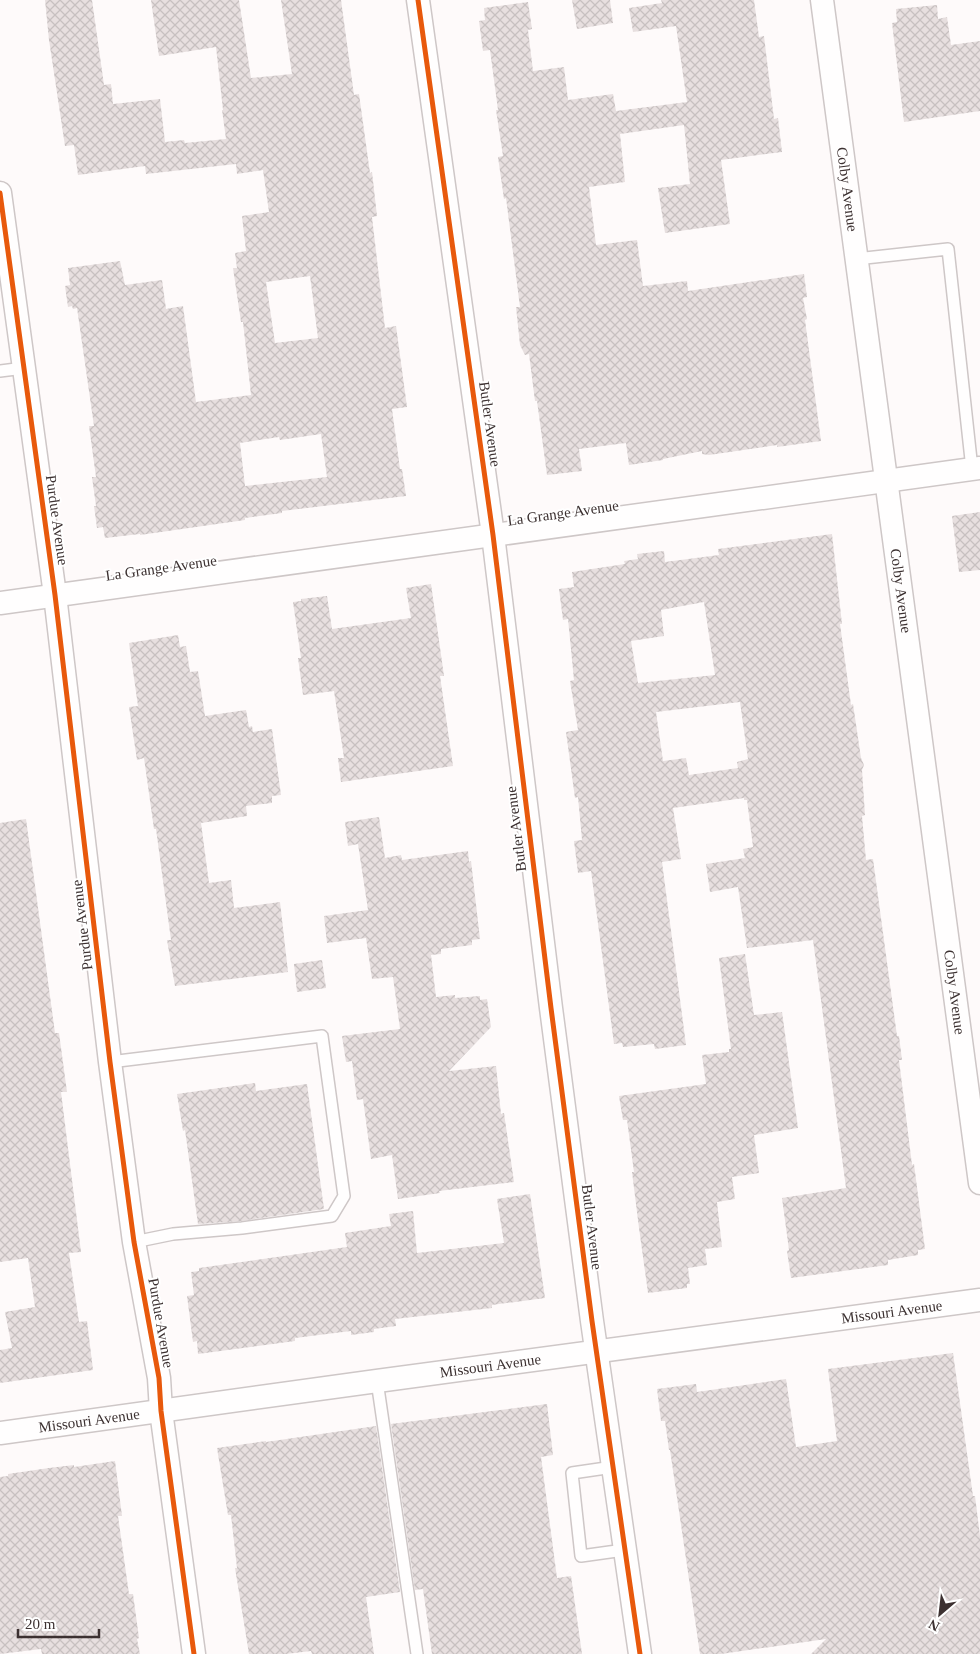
<svg xmlns="http://www.w3.org/2000/svg" width="980" height="1654" font-family="'Times New Roman',serif">
	<defs>
		<pattern id="building-cross-hatch" width="8" height="8" patternUnits="userSpaceOnUse" patternTransform="scale(1.25)"><rect width="8" height="8" fill="#e7dfdf"/><path d="M0 0l8 8M0 8l8-8" fill="none" stroke="#c7c0c0"/></pattern>
	</defs>
	<rect width="100%" height="100%" fill="#fefafa"/>
	<g fill="url(#building-cross-hatch)" fill-rule="evenodd">
		<path d="M 45,0 L 92,0 L 104,85 L 111,84 L 113,104 L 160,99 L 165,142 L 184,140 L 185,143 L 226,139 L 222,110 L 223,110 L 216,47 L 159,56 L 151,0 L 239,0 L 251,78 L 292,74 L 281,0 L 341,0 L 354,95 L 359,94 L 370,173 L 372,172 L 377,216 L 372,217 L 385,328 L 396,326 L 407,407 L 392,409 L 400,469 L 402,469 L 406,496 L 282,511 L 282,513 L 245,518 L 245,520 L 140,535 L 140,534 L 105,538 L 103,527 L 97,528 L 94,506 L 96,506 L 92,477 L 96,477 L 89,426 L 94,426 L 77,308 L 73,309 L 72,306 L 68,307 L 65,286 L 70,285 L 68,268 L 120,261 L 125,285 L 162,280 L 166,309 L 183,306 L 196,402 L 251,395 L 243,322 L 241,322 L 233,268 L 237,268 L 235,253 L 246,251 L 242,216 L 269,212 L 263,170 L 237,174 L 236,164 L 146,174 L 145,166 L 78,175 L 74,145 L 65,146 L 49,40 ZM 310,276 L 318,338 L 275,343 L 266,282 ZM 321,434 L 327,477 L 245,486 L 240,443 L 279,437 L 280,440 Z"/>
		<path d="M 572,0 L 610,0 L 613,23 L 577,29 Z"/>
		<path d="M 661,0 L 754,0 L 759,37 L 764,36 L 774,119 L 778,118 L 782,152 L 721,160 L 730,224 L 665,233 L 658,188 L 690,184 L 684,125 L 620,134 L 625,182 L 589,187 L 596,245 L 637,240 L 643,286 L 687,281 L 688,291 L 804,274 L 807,297 L 803,298 L 807,319 L 805,320 L 821,441 L 777,447 L 777,445 L 709,455 L 702,454 L 702,451 L 663,459 L 663,460 L 629,465 L 626,443 L 579,449 L 582,471 L 547,475 L 537,401 L 535,401 L 529,354 L 525,355 L 520,345 L 516,307 L 520,307 L 506,198 L 504,199 L 498,157 L 503,156 L 496,110 L 498,110 L 490,50 L 483,51 L 479,21 L 485,20 L 484,8 L 528,2 L 532,29 L 528,30 L 533,71 L 564,67 L 568,100 L 613,94 L 616,111 L 687,102 L 676,26 L 633,32 L 629,8 L 662,3 Z"/>
		<path d="M 937,5 L 938,19 L 947,17 L 951,45 L 980,41 L 980,111 L 904,122 L 892,23 L 897,22 L 896,9 Z"/>
		<path d="M 980,512 L 980,570 L 959,572 L 952,516 Z"/>
		<path d="M 832,534 L 842,624 L 840,624 L 851,705 L 853,704 L 861,758 L 864,765 L 862,770 L 865,815 L 862,816 L 866,860 L 873,859 L 897,1036 L 899,1036 L 902,1060 L 899,1060 L 912,1165 L 914,1164 L 925,1249 L 918,1250 L 918,1255 L 888,1260 L 888,1265 L 791,1278 L 787,1251 L 789,1250 L 782,1198 L 846,1188 L 813,940 L 747,948 L 738,887 L 710,892 L 706,864 L 745,858 L 743,849 L 753,847 L 747,800 L 744,800 L 744,798 L 673,808 L 681,859 L 662,862 L 686,1045 L 655,1049 L 654,1044 L 623,1047 L 622,1043 L 614,1044 L 591,871 L 578,873 L 574,841 L 582,840 L 578,797 L 575,798 L 566,732 L 578,730 L 570,681 L 574,680 L 568,619 L 563,620 L 559,589 L 574,587 L 572,572 L 625,564 L 624,561 L 638,559 L 637,554 L 664,551 L 665,562 L 719,555 L 718,549 ZM 704,602 L 715,675 L 638,683 L 631,641 L 664,636 L 661,610 ZM 740,702 L 748,759 L 737,762 L 738,768 L 689,775 L 686,758 L 663,761 L 656,712 Z"/>
		<path d="M 431,584 L 444,676 L 440,676 L 453,766 L 341,782 L 338,758 L 344,758 L 334,691 L 303,695 L 298,658 L 301,658 L 293,602 L 301,601 L 301,599 L 327,596 L 332,629 L 411,618 L 406,588 Z"/>
		<path d="M 178,635 L 180,647 L 186,646 L 190,672 L 198,671 L 205,716 L 246,710 L 249,727 L 252,726 L 253,732 L 272,729 L 281,795 L 272,796 L 272,803 L 246,806 L 247,816 L 201,823 L 209,883 L 231,880 L 234,908 L 280,902 L 288,972 L 175,986 L 167,940 L 171,940 L 156,829 L 154,829 L 144,758 L 137,760 L 129,707 L 138,706 L 129,643 Z"/>
		<path d="M 379,817 L 385,858 L 401,855 L 402,860 L 468,851 L 469,862 L 471,861 L 480,939 L 472,940 L 472,945 L 441,949 L 441,954 L 431,955 L 436,997 L 455,995 L 455,998 L 480,996 L 480,1000 L 487,999 L 491,1027 L 449,1071 L 496,1066 L 501,1114 L 504,1113 L 514,1182 L 439,1191 L 440,1193 L 398,1199 L 392,1155 L 371,1159 L 363,1099 L 357,1100 L 352,1061 L 346,1062 L 342,1036 L 400,1029 L 393,977 L 372,979 L 366,938 L 327,943 L 324,916 L 368,910 L 358,844 L 348,846 L 345,822 Z"/>
		<path d="M 26,819 L 55,1033 L 59,1033 L 67,1092 L 61,1092 L 81,1252 L 69,1253 L 79,1322 L 87,1321 L 93,1370 L 0,1383 L 0,1350 L 12,1348 L 5,1312 L 35,1307 L 28,1258 L 0,1262 L 0,823 Z"/>
		<path d="M 745,954 L 754,1015 L 782,1012 L 798,1128 L 754,1135 L 759,1173 L 732,1177 L 735,1199 L 717,1202 L 722,1247 L 705,1249 L 707,1265 L 688,1268 L 690,1284 L 687,1284 L 687,1288 L 648,1293 L 639,1228 L 632,1172 L 634,1172 L 627,1120 L 623,1120 L 619,1096 L 706,1084 L 702,1055 L 729,1052 L 729,1049 L 731,1049 L 719,958 Z"/>
		<path d="M 322,960 L 326,988 L 297,992 L 294,964 Z"/>
		<path d="M 255,1083 L 256,1091 L 307,1084 L 324,1209 L 241,1221 L 198,1224 L 185,1130 L 183,1131 L 177,1094 Z"/>
		<path d="M 530,1194 L 545,1298 L 492,1305 L 492,1308 L 395,1319 L 396,1326 L 374,1329 L 374,1332 L 351,1335 L 351,1331 L 295,1338 L 295,1341 L 198,1354 L 197,1341 L 193,1342 L 187,1296 L 194,1295 L 191,1272 L 199,1271 L 199,1268 L 347,1247 L 345,1233 L 391,1226 L 389,1214 L 413,1211 L 417,1253 L 504,1243 L 497,1199 Z"/>
		<path d="M 953,1353 L 973,1496 L 975,1496 L 980,1536 L 980,1654 L 811,1654 L 826,1639 L 721,1654 L 700,1654 L 670,1450 L 669,1450 L 665,1421 L 661,1421 L 657,1389 L 696,1384 L 697,1392 L 786,1379 L 796,1447 L 837,1441 L 828,1369 Z"/>
		<path d="M 547,1404 L 553,1455 L 541,1457 L 557,1578 L 571,1576 L 582,1654 L 432,1654 L 423,1589 L 415,1590 L 391,1424 Z"/>
		<path d="M 376,1426 L 400,1592 L 366,1597 L 374,1654 L 312,1654 L 311,1651 L 286,1654 L 249,1654 L 235,1568 L 237,1568 L 231,1515 L 228,1515 L 217,1448 L 266,1441 L 266,1442 Z"/>
		<path d="M 115,1461 L 122,1516 L 118,1516 L 129,1594 L 133,1594 L 139,1638 L 137,1639 L 140,1654 L 42,1654 L 41,1649 L 0,1654 L 0,1477 L 8,1476 L 8,1474 L 49,1468 L 74,1465 L 74,1467 Z"/>
	</g>
	<g fill="none" stroke-linecap="round" stroke-linejoin="round">
		<g stroke="#cec7c7" stroke-width="14">
			<g id="lane">
				<path d="M 856,259 L 948,249 L 972,469"/>
				<path d="M 0,371 L 24,368"/>
				<path d="M 110,1062 L 322,1036 L 344,1196 L 332,1216 L 242,1228 L 173,1234 L 134,1242"/>
				<path d="M 377,1381 L 417,1654"/>
				<path d="M 613,1467 L 572,1473 L 581,1556 L 624,1550"/>
			</g>
		</g>
		<g stroke="#cec7c7" stroke-width="25">
			<g id="street">
				<path d="M 418,0 L 493,535 L 551,1008 L 592,1321 L 640,1654"/>
				<path id="s1" d="M 822,0 L 980,1183"/>
				<path d="M 0,193 L 55,595 L 110,1062 L 134,1242 L 159,1378 L 161,1411 L 194,1654"/>
				<path d="M 0,603 L 980,468"/>
				<path id="s2" d="M 0,1433 L 377,1381 L 980,1300"/>
			</g>
		</g>
		<use href="#lane" stroke="#fffefe" stroke-width="11"/>
		<use href="#street" stroke="#fffefe" stroke-width="22"/>
		<g stroke="#fff" stroke-width="8">
			<g id="cycleway">
				<path d="M 418,0 L 493,535 L 551,1008 L 592,1321 L 640,1654"/>
				<path d="M 0,193 L 55,595 L 110,1062 L 134,1242 L 159,1378 L 161,1411 L 194,1654"/>
			</g>
		</g>
		<use href="#cycleway" stroke="#e8590c" stroke-width="5"/>
	</g>
	<g text-anchor="middle" stroke-width="4" stroke-linejoin="round" paint-order="stroke">
		<g font-size="15" fill="#3c3131" stroke="#fff">
			<text dy="5" stroke="none"><textPath href="#s1" startOffset="191">Colby Avenue</textPath></text>
			<text transform="translate(490 424) rotate(82)" y="5">Butler Avenue</text>
			<text transform="translate(563 513) rotate(-8)" y="5">La Grange Avenue</text>
			<text transform="translate(57 520) rotate(82)" y="5">Purdue Avenue</text>
			<text transform="translate(161 568) rotate(-8)" y="5">La Grange Avenue</text>
			<text dy="5" stroke="none"><textPath href="#s1" startOffset="596">Colby Avenue</textPath></text>
			<text transform="translate(516 829) rotate(-97)" y="5">Butler Avenue</text>
			<text transform="translate(82 925) rotate(-97)" y="5">Purdue Avenue</text>
			<text dy="5" stroke="none"><textPath href="#s1" startOffset="1001">Colby Avenue</textPath></text>
			<text transform="translate(592 1227) rotate(83)" y="5">Butler Avenue</text>
			<text dy="5" stroke="none"><textPath href="#s2" startOffset="900">Missouri Avenue</textPath></text>
			<text transform="translate(161 1323) rotate(80)" y="5">Purdue Avenue</text>
			<text dy="5" stroke="none"><textPath href="#s2" startOffset="495">Missouri Avenue</textPath></text>
			<text dy="5" stroke="none"><textPath href="#s2" startOffset="90">Missouri Avenue</textPath></text>
		</g>
	</g>
	<g transform="translate(940 1614) rotate(208)" stroke="#ffffff" stroke-width="4" paint-order="stroke">
	<path d="M0-4L9 19L0 12L-9 19Z" fill="#3c3131"/>
	<text y="-8" font-size="14" font-weight="bold" text-anchor="middle" fill="#3c3131">N</text>
	</g>
	<path d="M18 1629v8h81v-8" fill="none" stroke="#3c3131" stroke-width="2.5"/>
	<text x="25" y="1629" font-size="15" fill="#3c3131" stroke="#ffffff" stroke-width="4" paint-order="stroke">20 m</text>
</svg>
